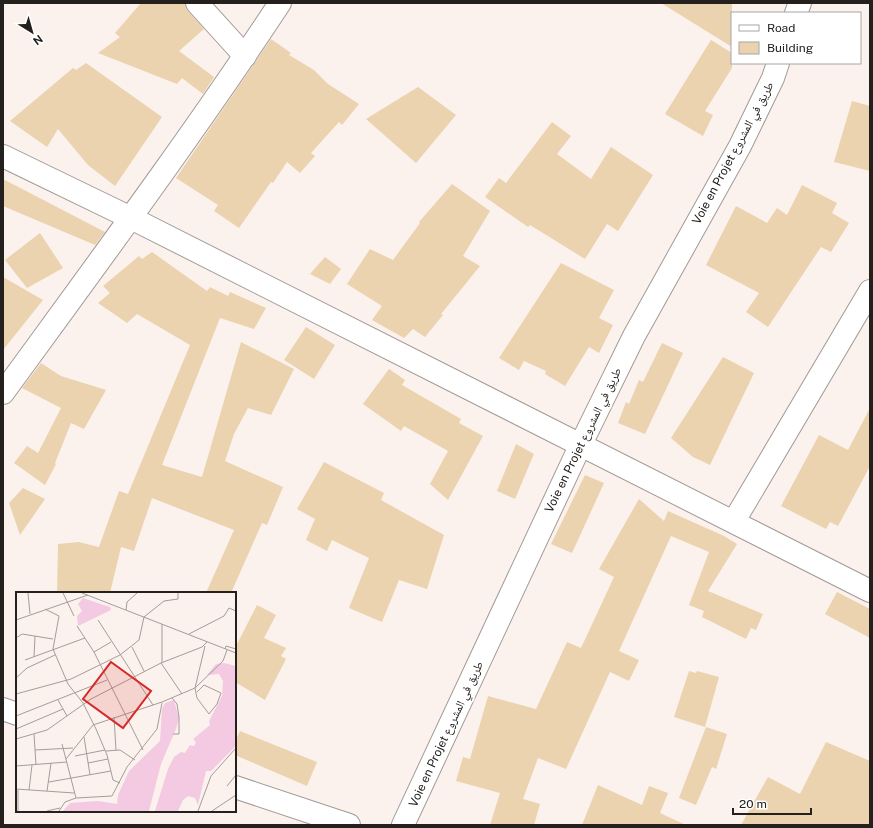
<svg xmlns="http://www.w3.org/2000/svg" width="873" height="828" font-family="'Public Sans','Noto Naskh Arabic',sans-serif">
	<rect width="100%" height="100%" fill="#fbf1ed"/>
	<g fill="#ecd3af">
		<path d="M 141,3 L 185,3 L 188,11 L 204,29 L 179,51 L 214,77 L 203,94 L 182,78 L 177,84 L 98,53 L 120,37 L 115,33 Z"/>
		<path d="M 661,3 L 732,3 L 732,47 Z"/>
		<path d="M 271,39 L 291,53 L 289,55 L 314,70 L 328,84 L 359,104 L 342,125 L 339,122 L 311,153 L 315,156 L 300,173 L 287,162 L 273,183 L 271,182 L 239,228 L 214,211 L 218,205 L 176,178 Z"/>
		<path d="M 711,40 L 732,53 L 732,68 L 705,111 L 713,115 L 703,136 L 665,114 Z"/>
		<path d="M 86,63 L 162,117 L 115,186 L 88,165 L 58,129 L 47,147 L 10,121 L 73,68 L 76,70 Z"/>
		<path d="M 418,87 L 456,115 L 416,163 L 366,119 Z"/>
		<path d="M 852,101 L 870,106 L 870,171 L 834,162 Z"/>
		<path d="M 552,122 L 571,136 L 557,154 L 591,179 L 611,147 L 653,175 L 618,231 L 607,224 L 585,259 L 530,225 L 528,227 L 485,197 L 499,178 L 506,183 Z"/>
		<path d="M 3,179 L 105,232 L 95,245 L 3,206 Z"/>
		<path d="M 452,184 L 490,211 L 463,256 L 480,266 L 441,314 L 443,315 L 425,337 L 413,329 L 404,338 L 372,320 L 382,306 L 347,284 L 370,249 L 393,260 L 420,223 L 419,222 Z"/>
		<path d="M 802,185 L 837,203 L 832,213 L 849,223 L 831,252 L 821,247 L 768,327 L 746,312 L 759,293 L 706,265 L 736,206 L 767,223 L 777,208 L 787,215 Z"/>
		<path d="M 40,233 L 63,268 L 27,288 L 5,260 Z"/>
		<path d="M 152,252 L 207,291 L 210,287 L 228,296 L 230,292 L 266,308 L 254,329 L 220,318 L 162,465 L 202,477 L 241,342 L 294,369 L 271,415 L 248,408 L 234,434 L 225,461 L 283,487 L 267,525 L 262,523 L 231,593 L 206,593 L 234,530 L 152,498 L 134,551 L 121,547 L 110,593 L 57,593 L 58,544 L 79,542 L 99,547 L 119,491 L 128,494 L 190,345 L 137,314 L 127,323 L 98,303 L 110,293 L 103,286 L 139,256 L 142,259 Z"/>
		<path d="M 325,257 L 341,269 L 330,284 L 310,274 Z"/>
		<path d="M 561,263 L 614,290 L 599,318 L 613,325 L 599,353 L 589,347 L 565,386 L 545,374 L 546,371 L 524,361 L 519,370 L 499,358 Z"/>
		<path d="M 3,277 L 43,300 L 3,350 Z"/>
		<path d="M 306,327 L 335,345 L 314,379 L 284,360 Z"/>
		<path d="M 662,343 L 683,353 L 645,434 L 618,423 L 626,402 L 629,404 L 639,380 L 643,382 Z"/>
		<path d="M 723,357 L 754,373 L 710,465 L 693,457 L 671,438 Z"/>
		<path d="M 41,363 L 61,376 L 106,390 L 84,429 L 71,423 L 55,463 L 56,464 L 45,485 L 14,463 L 27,446 L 38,453 L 61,408 L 22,388 Z"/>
		<path d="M 389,369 L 405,380 L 402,385 L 461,419 L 459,423 L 483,436 L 448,500 L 430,484 L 448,451 L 404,426 L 401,431 L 363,404 Z"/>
		<path d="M 870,408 L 870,466 L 838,526 L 830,522 L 826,529 L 781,506 L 819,435 L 848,450 Z"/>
		<path d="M 516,444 L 534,454 L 515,499 L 497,491 Z"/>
		<path d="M 324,462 L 384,493 L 381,500 L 444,535 L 427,589 L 399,580 L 382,622 L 349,608 L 369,558 L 332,540 L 327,551 L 306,540 L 315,519 L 297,509 Z"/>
		<path d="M 585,475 L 604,483 L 572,553 L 551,544 Z"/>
		<path d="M 23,488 L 45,499 L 20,535 L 9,503 Z"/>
		<path d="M 639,499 L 664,521 L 668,511 L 724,536 L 737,544 L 708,591 L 763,614 L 756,630 L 751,628 L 746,639 L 702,617 L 704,611 L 689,605 L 709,552 L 671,536 L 619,651 L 639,660 L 629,681 L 610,672 L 566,769 L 538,758 L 523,799 L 540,804 L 534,825 L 490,825 L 500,793 L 456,781 L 463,757 L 470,759 L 488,696 L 536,709 L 567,642 L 581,648 L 614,577 L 599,569 Z"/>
		<path d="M 837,592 L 870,609 L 870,638 L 825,614 Z"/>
		<path d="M 257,605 L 276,615 L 264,638 L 286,648 L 281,656 L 286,659 L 265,700 L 235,682 L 235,648 Z"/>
		<path d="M 689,671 L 696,673 L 697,671 L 719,677 L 705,727 L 674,717 Z"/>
		<path d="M 706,727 L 727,734 L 716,769 L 712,767 L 696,805 L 679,798 Z"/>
		<path d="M 240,731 L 317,762 L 307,786 L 235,755 L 235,742 Z"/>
		<path d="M 826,742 L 870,761 L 870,825 L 741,825 L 768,777 L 800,794 Z"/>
		<path d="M 598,785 L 642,805 L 649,786 L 668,793 L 660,813 L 686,825 L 582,825 Z"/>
	</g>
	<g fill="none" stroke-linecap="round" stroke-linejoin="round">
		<g stroke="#a29a96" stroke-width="24">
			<g id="minor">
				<path d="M 197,3 L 245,56"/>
				<path d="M 796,13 L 800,3"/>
				<path d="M 3,156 L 131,218 L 870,591"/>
				<path d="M 3,393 C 97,264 192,136 280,3"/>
				<path d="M 734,521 L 870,291"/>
				<path d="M 3,709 L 17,714"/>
				<path d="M 235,787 L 349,825"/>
				<path d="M 403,825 L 581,444 L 634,336 L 740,146 L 773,78 L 778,63"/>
			</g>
		</g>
		<use href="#minor" stroke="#fff" stroke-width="22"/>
	</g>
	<g text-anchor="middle" stroke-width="4" stroke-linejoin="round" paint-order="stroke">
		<g font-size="12" fill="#23201e" stroke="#fff">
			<text transform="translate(733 153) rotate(-62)" y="4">Voie en Projet طريق في المشروع</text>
			<text transform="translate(583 440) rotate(-64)" y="4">Voie en Projet طريق في المشروع</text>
			<text transform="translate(446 734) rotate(-65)" y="4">Voie en Projet طريق في المشروع</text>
		</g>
	</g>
	<g transform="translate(16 592)">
		<rect width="220" height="220" fill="#fbf1ed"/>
		<path d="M 67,6 L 94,15 L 95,18 L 62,34 L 61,24 L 66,19 L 62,12 ZM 208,71 L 220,74 L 220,154 L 195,179 L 190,179 L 182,213 L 179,206 L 172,204 L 167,208 L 162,219 L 139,219 L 152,177 L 158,165 L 165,160 L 169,161 L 174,153 L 178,154 L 180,150 L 177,147 L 194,133 L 193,129 L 206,104 L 207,89 L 203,82 L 191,83 L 200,72 ZM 158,108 L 163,126 L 160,137 L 145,172 L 133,219 L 47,219 L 54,211 L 82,209 L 101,212 L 102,203 L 113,179 L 144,149 L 146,117 L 149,111 Z" fill="#f3cae1"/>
		<path fill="none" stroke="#a59d9a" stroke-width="1" d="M 12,1 L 14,22M 47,1 L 58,24M 66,1 L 220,61M 29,17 L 43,24 L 37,57 L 52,92 L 67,111 L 80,137 L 91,163 L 97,188 L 104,191M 110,18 L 111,10 L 121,1M 0,28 L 72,3M 82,28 L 137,113M 146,32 L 146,71M 61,34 L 78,60 L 127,158M 173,42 L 208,24 L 213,16 L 220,19M 0,46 L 6,42 L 37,47M 116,55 L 128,79M 209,57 L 210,54 L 220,57M 78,60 L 95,50M 18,65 L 19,44M 9,68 L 69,46M 145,71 L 166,102M 0,86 L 11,76 L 39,63M 181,100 L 188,93 L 205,101 L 201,112 L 193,122 L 181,106 L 179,96 L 207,69 L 211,58M 0,102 L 55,87 L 104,63 L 123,48 L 128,25 L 148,9 L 162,7 L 162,1M 156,106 L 161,112 L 163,125 L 163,142 L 157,142M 42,108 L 51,124M 0,124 L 91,88M 98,125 L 100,158M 0,137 L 47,117M 18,142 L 20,173M 68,145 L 74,183M 0,147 L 31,138 L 75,107 L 145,71 L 186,55 L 191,50M 46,152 L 60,206M 19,158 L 57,156M 90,159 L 104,158 L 119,168M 59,164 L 89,158M 50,167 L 77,133 L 146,110 L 179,96 L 189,54M 72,171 L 92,167M 0,174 L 51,170M 33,190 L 95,179M 211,194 L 220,183M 0,197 L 58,201M 13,198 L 16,173M 31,199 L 35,171M 2,219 L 2,198M 31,219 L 44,216M 43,219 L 49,210 L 60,206 L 96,204 L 111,175 L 141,137 L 146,111M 182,219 L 195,184 L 220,156M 196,219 L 220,203"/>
		<path fill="#d62828" fill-opacity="0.15" stroke="#d62828" stroke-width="2" d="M 95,70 L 135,99 L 107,136 L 67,107 Z"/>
		<rect width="220" height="220" fill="none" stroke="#23201e" stroke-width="2"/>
	</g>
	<rect width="873" height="828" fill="none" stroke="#23201e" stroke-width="8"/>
	<rect x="731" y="12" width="130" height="52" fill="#ffffff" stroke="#a7a6a5"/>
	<rect x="739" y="25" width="20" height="6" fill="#ffffff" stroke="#a7a6a5"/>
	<text x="767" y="32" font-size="12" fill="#23201e">Road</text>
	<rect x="739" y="42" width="20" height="12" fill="#ecd3af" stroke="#a7a6a5"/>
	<text x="767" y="52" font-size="12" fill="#23201e">Building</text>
	<g transform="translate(32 32) rotate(143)" stroke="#ffffff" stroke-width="3" paint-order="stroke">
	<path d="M0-3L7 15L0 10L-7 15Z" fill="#23201e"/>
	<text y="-6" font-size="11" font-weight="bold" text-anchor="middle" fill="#23201e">N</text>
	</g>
	<path d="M733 808v6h78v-6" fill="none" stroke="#23201e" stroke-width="2"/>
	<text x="739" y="808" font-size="12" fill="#23201e" stroke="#ffffff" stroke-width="3" paint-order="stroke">20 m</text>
</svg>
